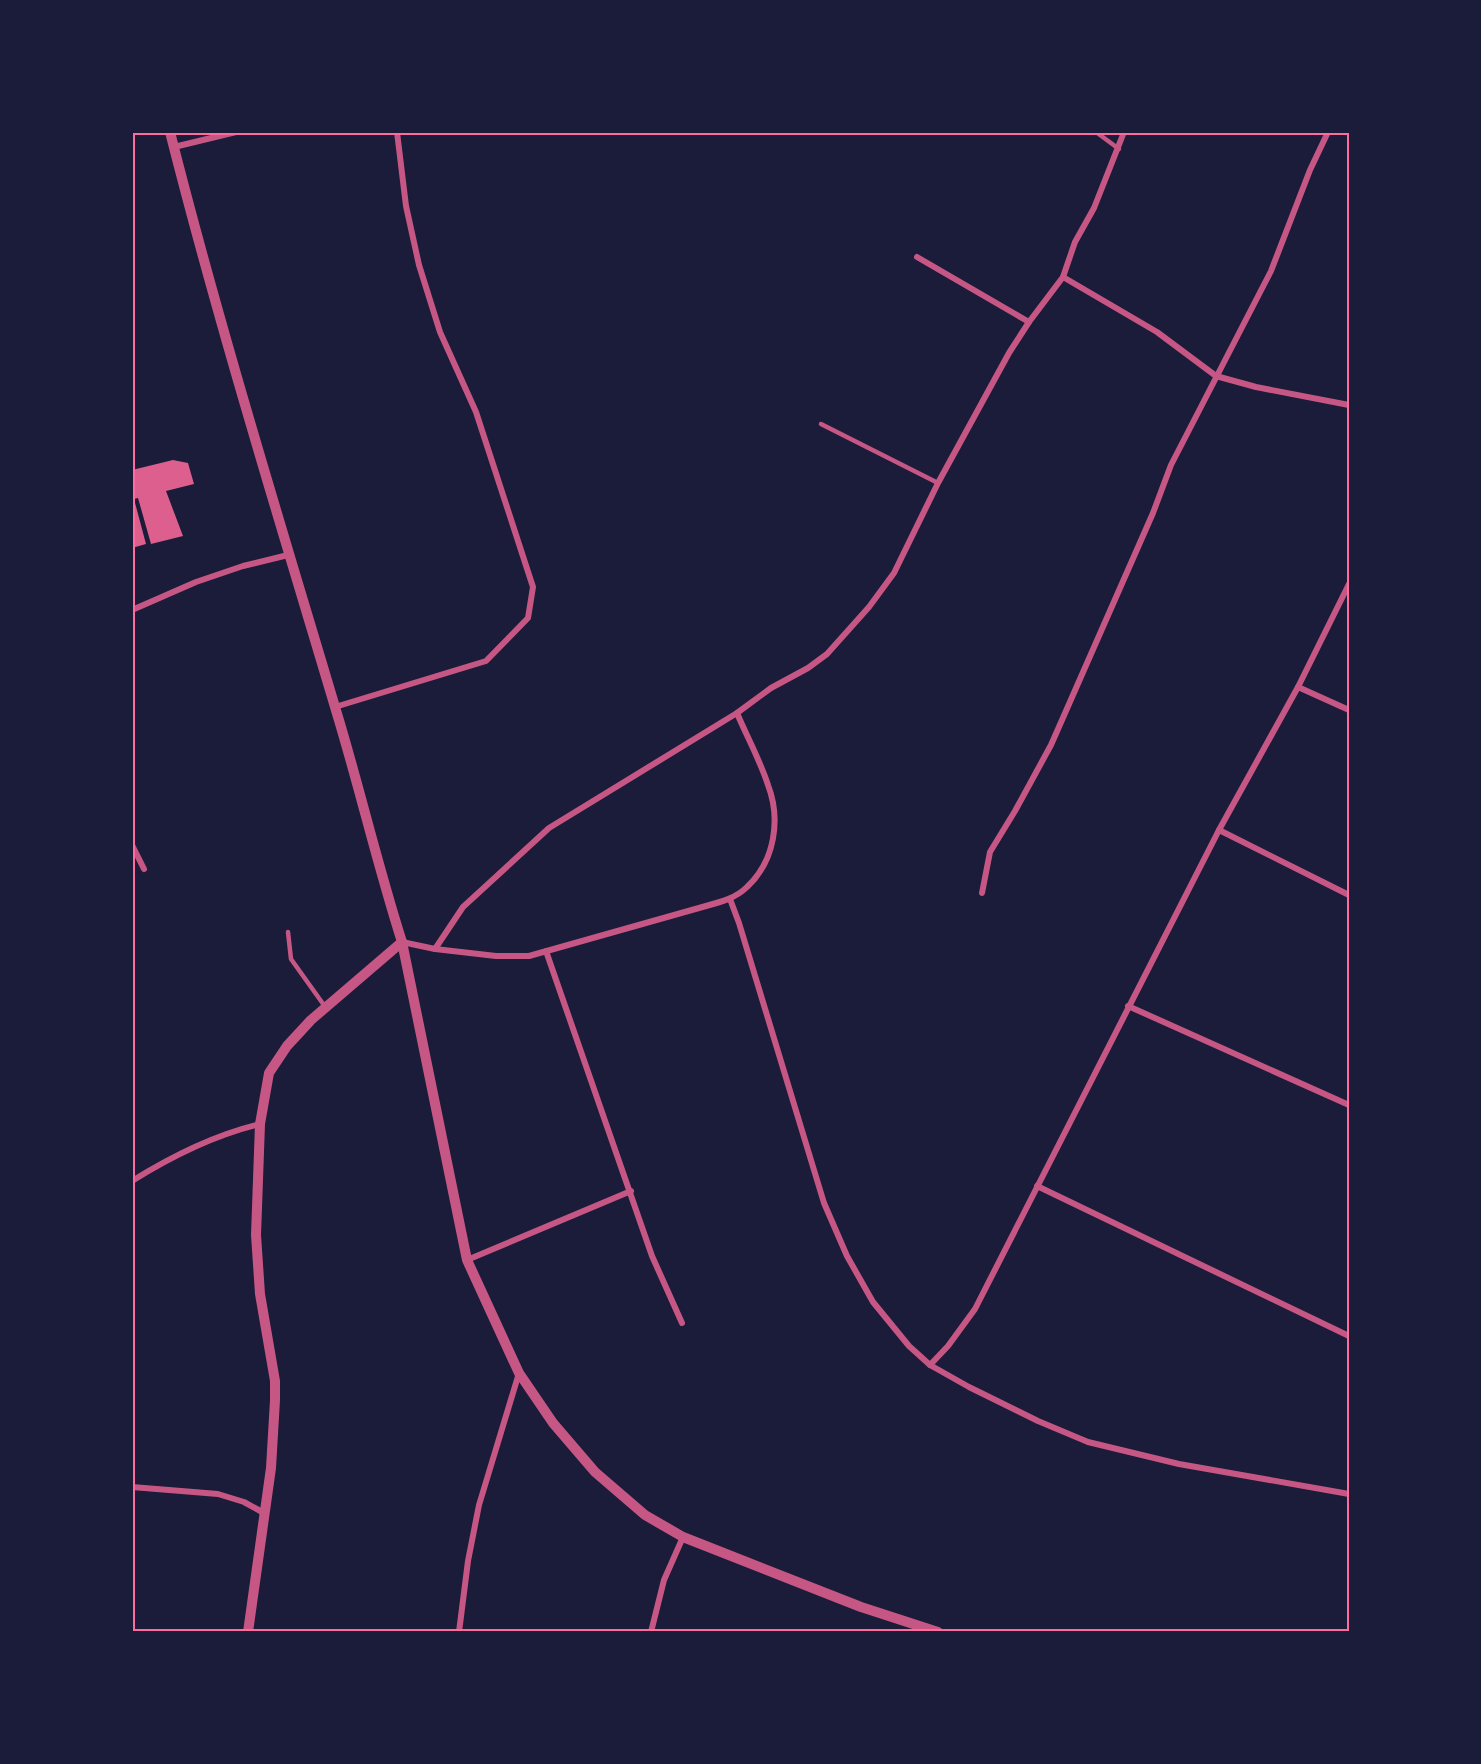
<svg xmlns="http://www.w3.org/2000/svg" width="1481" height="1764" font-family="'Titillium Web',sans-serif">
	<rect width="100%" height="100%" fill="#1b1b3a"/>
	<path fill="#dd5f8e" d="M 173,460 L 188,463 L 194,484 L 166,491 L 183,536 L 151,544 L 138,498 L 134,499 L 146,544 L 132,548 L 132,470 Z"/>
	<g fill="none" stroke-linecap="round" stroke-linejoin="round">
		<g stroke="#c65784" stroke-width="4.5">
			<path d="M 1096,132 L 1119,149"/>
			<path d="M 821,424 L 938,483"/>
			<path d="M 288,932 L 291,959 L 326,1008"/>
		</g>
		<g stroke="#c65784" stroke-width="6">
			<path d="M 174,147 L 236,132"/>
			<path d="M 917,257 L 1029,322"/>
			<path d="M 1063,277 L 1157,332 L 1216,376 L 1256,387 L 1349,405"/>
			<path d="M 132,610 L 196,582 L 243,566 L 288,555"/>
			<path d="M 1298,687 L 1349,710"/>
			<path d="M 335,707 L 486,661 L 528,618 L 533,587 L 476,412 L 440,332 L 419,265 L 406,206 L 397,132"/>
			<path d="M 1219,830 L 1349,895"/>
			<path d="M 132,845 L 144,869"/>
			<path d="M 982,893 L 990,852 L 1015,811 L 1051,745 L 1153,513 L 1171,465 L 1271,271 L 1310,170 L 1328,132"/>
			<path d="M 730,899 L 739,923 L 824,1203 L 847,1256 L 873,1302 L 909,1346 L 930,1365 L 969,1387 L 1038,1421 L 1088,1442 L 1179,1464 L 1349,1494"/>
			<path d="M 402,942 L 435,949 L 463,907 L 549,828 L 737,713 L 771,688 L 808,668 L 827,654 L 869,607 L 894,573 L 938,483 L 1009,353 L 1029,322 L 1063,277 L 1075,242 L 1094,208 L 1124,132"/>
			<path d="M 435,949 L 496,956 L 529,956 L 706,906 C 721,902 736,898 747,887 C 775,861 781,819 768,785 C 760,760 747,737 737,713"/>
			<path d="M 546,951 L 652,1256 L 682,1323"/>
			<path d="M 1128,1006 L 1349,1105"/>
			<path d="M 132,1181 C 172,1156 214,1135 260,1124"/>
			<path d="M 1037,1186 L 1349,1336"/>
			<path d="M 467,1260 L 631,1191"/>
			<path d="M 930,1365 L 948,1346 L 975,1309 L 1219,830 L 1298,687 L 1349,584"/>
			<path d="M 132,1487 L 218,1494 L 244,1502 L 264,1513"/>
			<path d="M 459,1632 L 468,1561 L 479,1505 L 519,1373"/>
			<path d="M 651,1632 L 664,1580 L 683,1537"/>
		</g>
		<g stroke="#c65784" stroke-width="10">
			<path d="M 170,132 C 219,325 278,516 335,707 C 359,785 377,864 402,942 L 467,1260 L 519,1373 L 553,1423 L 595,1472 L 645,1515 L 683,1537 L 861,1607 L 938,1632"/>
			<path d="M 248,1632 L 271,1468 L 275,1400 L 275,1381 L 260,1294 L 256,1235 L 260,1124 L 269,1073 L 287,1046 L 311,1020 L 402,942"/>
		</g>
	</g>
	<rect width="1481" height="1764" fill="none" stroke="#1b1b3a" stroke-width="267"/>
	<rect x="134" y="134" width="1214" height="1496" fill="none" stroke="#ff6b9d" stroke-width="2"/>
</svg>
